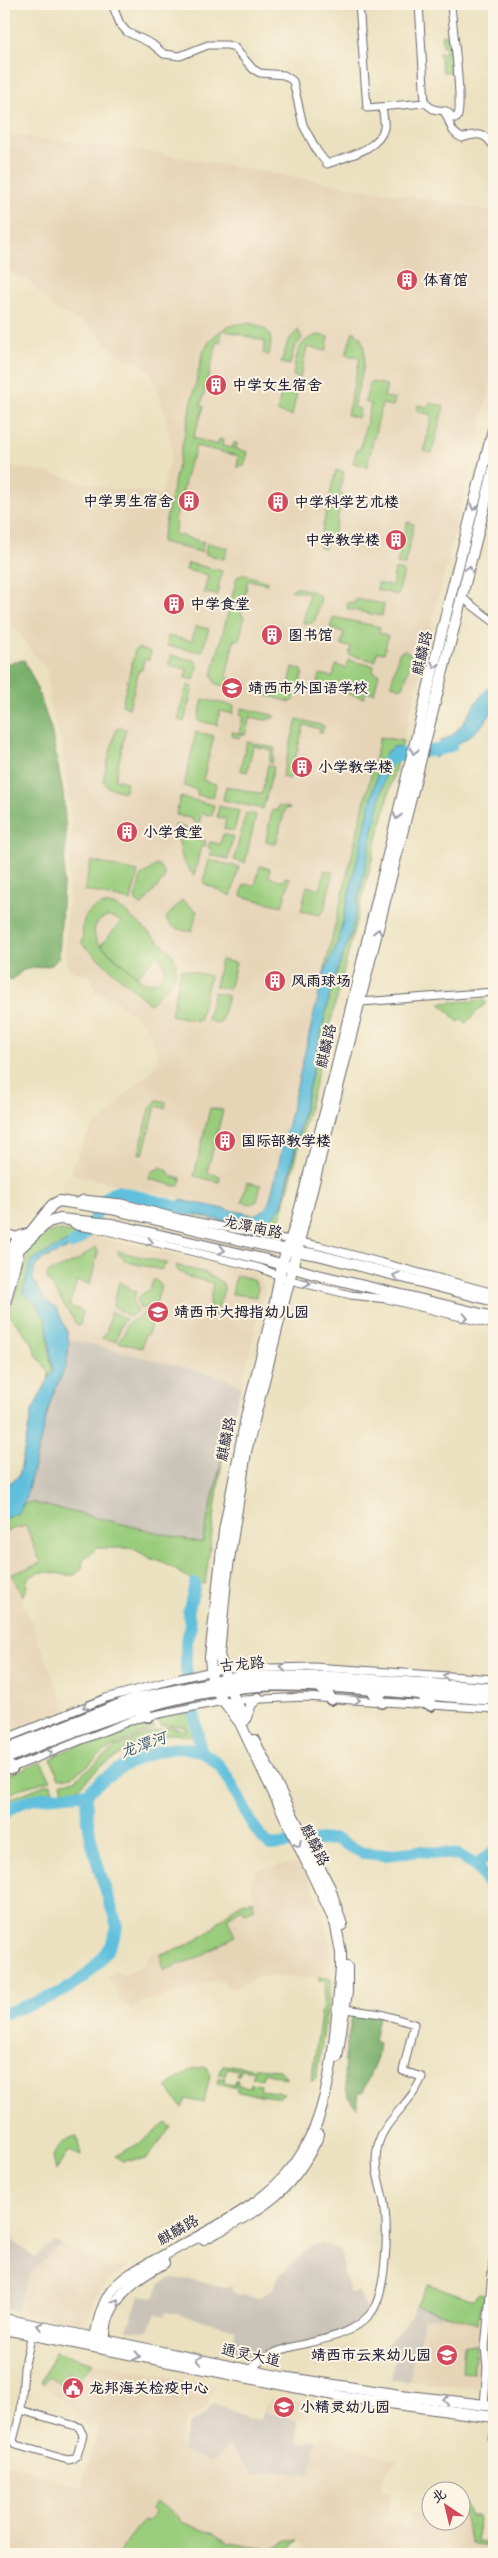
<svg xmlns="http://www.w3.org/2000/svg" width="498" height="2558" font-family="Itim,'LXGW WenKai TC',sans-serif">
	<rect width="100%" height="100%" fill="#fcf5e5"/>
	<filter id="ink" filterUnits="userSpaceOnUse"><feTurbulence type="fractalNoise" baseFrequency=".02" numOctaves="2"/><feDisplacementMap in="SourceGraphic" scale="10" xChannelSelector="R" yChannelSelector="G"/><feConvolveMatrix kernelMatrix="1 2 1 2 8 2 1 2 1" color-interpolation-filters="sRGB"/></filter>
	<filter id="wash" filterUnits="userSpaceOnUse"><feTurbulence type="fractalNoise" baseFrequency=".0096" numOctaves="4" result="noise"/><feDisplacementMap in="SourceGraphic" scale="20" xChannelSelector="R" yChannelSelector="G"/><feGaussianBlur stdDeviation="1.12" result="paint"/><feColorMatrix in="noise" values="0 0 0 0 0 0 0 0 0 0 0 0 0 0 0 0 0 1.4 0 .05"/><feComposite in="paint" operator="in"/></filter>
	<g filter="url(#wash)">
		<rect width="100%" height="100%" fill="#ebe1c0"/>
		<g fill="#e6d4b7">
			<path d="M 4,134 L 125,148 L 494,211 L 494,358 L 489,392 L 403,741 L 380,737 L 269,1204 L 262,1211 L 254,1215 L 75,1175 L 71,1169 L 90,1130 L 113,1111 L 123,1096 L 151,1072 L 157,1064 L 157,1053 L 150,1031 L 141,1021 L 117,1002 L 95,991 L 90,975 L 74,972 L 66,964 L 65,952 L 72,824 L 63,750 L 50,704 L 47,671 L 4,614 L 4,465 L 46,472 L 112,489 L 149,492 L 161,495 L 172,451 L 166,417 L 152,374 L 141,364 L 126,359 L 116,352 L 87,324 L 56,311 L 29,281 L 4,269 Z"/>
			<path d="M 87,1235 L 251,1272 L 258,1277 L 264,1285 L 264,1292 L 241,1387 L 223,1377 L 69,1339 L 57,1309 L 45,1300 L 37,1288 L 33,1279 L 35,1267 L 43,1259 L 73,1246 Z"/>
			<path d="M 26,1526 L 41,1563 L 12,1574 L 66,1709 L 4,1735 L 4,1534 L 12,1529 Z"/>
			<path d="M 291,1863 L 302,1865 L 323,1911 L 330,1947 L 331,1978 L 258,1976 L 235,1989 L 229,1989 L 221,1979 L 140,2003 L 132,2009 L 118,1999 L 117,1992 L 107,1978 L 113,1973 L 117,1970 L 121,1975 L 142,1965 L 151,1954 L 180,1947 L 207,1931 L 233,1906 L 243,1900 L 254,1898 L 250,1885 L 257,1870 Z"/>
			<path d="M 62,2244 L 105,2267 L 126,2268 L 106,2283 L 94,2298 L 84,2324 L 17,2311 L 29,2275 Z"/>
			<path d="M 443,2314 L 484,2325 L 480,2389 L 410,2381 L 414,2346 L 420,2345 L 424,2317 L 441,2318 Z"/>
			<path d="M 55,2351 L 99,2363 L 214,2386 L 206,2409 L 185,2422 L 178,2442 L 181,2445 L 180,2451 L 213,2463 L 227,2446 L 250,2474 L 262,2476 L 276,2471 L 308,2476 L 317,2441 L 324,2438 L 397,2460 L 386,2473 L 380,2490 L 392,2494 L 384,2524 L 408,2529 L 411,2513 L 419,2514 L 423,2499 L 430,2493 L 430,2520 L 460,2520 L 461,2505 L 472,2544 L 494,2546 L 494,2554 L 313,2554 L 297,2541 L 292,2540 L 275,2548 L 265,2549 L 229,2543 L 214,2534 L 155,2512 L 117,2554 L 4,2554 L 4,2462 L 81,2488 L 99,2429 L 76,2421 L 78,2418 L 71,2407 L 40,2382 Z"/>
			<path d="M 271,2398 L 300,2402 L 307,2420 L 263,2412 Z"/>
		</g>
		<g fill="#cac3b8">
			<path d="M 69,1339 L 223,1377 L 241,1387 L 202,1543 L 30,1502 L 24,1504 L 51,1399 L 67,1363 Z"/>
			<path d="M 4,2234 L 35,2257 L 55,2241 L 62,2244 L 29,2275 L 17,2311 L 4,2309 Z"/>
			<path d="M 321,2244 L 340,2249 L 346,2281 L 350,2287 L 348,2293 L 359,2292 L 368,2314 L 357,2323 L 334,2335 L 277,2349 L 255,2358 L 229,2351 L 237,2329 L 176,2314 L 166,2312 L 164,2316 L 156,2314 L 147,2332 L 127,2329 L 140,2295 L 155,2297 L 159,2284 L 172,2278 L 193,2280 L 216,2286 L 232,2287 L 232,2291 L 236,2294 L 258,2298 L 273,2290 L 277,2278 L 303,2253 L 312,2246 Z"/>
			<path d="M 416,2306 L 443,2314 L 441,2318 L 424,2317 L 420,2345 L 414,2347 L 410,2381 L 391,2380 L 395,2352 L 381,2351 L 407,2322 Z"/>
			<path d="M 214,2403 L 251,2421 L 252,2418 L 260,2420 L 263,2412 L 297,2419 L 297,2442 L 317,2441 L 308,2476 L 276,2471 L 253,2476 L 228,2446 L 213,2463 L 180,2451 L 188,2425 L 206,2414 Z"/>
		</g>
		<g fill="#99cc7c" stroke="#5e775c" fill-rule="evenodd">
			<path d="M 441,35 L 452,35 L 454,72 L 443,72 L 439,53 L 446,52 L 446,46 L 443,46 Z"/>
			<path d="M 247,323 C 269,327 274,333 269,355 L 263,353 L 265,341 L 223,330 L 220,342 L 217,342 L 201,405 L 204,407 L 193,438 L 217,445 L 219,439 L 223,440 L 222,446 L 232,448 L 234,443 L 237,443 L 236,449 L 248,452 L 244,466 L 237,467 L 239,456 L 196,446 L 193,458 L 191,458 L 175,521 L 177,523 L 174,534 L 204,542 L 201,552 L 161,542 L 202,355 C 210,335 225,324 247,323 Z"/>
			<path d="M 298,330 L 302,338 L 294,348 L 290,365 L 281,363 L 288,341 Z"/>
			<path d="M 353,331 C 376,341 358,388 353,407 L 360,409 L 358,418 L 347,415 L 360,358 L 346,355 Z"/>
			<path d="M 318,335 L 329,337 L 326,351 L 307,347 L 300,378 L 293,376 C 296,357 297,340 318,335 Z"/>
			<path d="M 291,381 L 299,383 L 292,416 L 277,412 L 282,390 L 289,392 Z"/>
			<path d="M 370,382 L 387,385 L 384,397 L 395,399 L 393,406 L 382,404 L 367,467 L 353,463 L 357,449 L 360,450 L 371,404 L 365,402 Z"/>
			<path d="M 429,403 L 444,406 L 432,453 L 424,451 L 432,415 L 417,411 L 418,405 L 428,407 Z"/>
			<path d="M 336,470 L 344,472 L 339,494 L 343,495 L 332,541 L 327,540 L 325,549 L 318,547 Z"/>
			<path d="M 407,522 L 414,524 L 405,565 L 397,564 Z"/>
			<path d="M 207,543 L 228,548 L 224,559 L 205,554 Z"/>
			<path d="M 188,563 L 222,571 L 217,595 L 204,593 L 208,575 L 186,570 Z"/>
			<path d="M 395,569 L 404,571 L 398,595 L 377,590 L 378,583 L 392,586 Z"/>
			<path d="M 244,574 L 267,582 L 267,584 L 248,580 L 241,615 L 245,617 L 239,640 L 234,640 L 226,677 L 248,683 L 245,691 L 216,684 L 212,675 L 237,577 Z"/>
			<path d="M 296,587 L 314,592 L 321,598 L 315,620 L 312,623 L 303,623 L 309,594 L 291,590 Z"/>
			<path d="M 356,599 L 384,604 L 382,616 L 347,609 L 348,602 L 355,603 Z"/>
			<path d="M 333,617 L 380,627 L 379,633 L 388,636 L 384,653 L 377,652 L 375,661 L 349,655 L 351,647 L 341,645 L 344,632 L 330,629 Z"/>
			<path d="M 195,626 L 209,629 L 202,652 L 167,646 L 168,636 L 192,641 Z"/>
			<path d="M 138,648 L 151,652 L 149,660 L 144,659 L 142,670 L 139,670 L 129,708 L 122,705 L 135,650 Z"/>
			<path d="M 405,650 L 412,655 L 404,686 L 400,688 L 391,684 L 399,653 Z"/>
			<path d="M 171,655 L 196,661 L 198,665 L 194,680 L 185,678 L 187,669 L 169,665 Z"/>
			<path d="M 348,660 L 374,666 L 373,672 L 379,674 L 374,693 L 366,691 L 364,698 L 317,685 L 320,674 L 333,677 L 336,665 L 346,668 Z"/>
			<path d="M 293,667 L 302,670 L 303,673 L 294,700 L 291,702 L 264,695 L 261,692 L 263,687 L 287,693 Z"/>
			<path d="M 187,685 L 193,687 L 184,722 L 178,720 Z"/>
			<path d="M 203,699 L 234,706 L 233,714 L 220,711 L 217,725 L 198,721 Z"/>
			<path d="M 242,708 L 272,715 L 275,717 L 266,720 L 250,717 L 245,735 L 240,734 L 239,738 L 232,736 L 232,732 L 239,733 L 243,717 L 240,716 Z"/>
			<path d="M 297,719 L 324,726 L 322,733 L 319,732 L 320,729 L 304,725 L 290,779 L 282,777 Z"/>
			<path d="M 121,727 L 126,729 L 115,779 L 127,782 L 124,792 L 107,787 L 103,780 L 116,729 Z"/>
			<path d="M 196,732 L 214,736 L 203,780 L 216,784 L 213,798 L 197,795 L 198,790 L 184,786 Z"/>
			<path d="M 380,737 L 403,741 L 401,747 L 386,753 L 379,767 L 338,942 L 323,976 Z"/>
			<path d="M 247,742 L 275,748 L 272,763 L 269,762 L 272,750 L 253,746 L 247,772 L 240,770 Z"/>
			<path d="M 397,761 L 281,1218 C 275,1229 265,1231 253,1228 L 285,1197 L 331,988 L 351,933 L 386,772 L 393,763 Z"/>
			<path d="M 268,765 L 274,767 L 263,809 L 223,800 L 226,786 L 262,794 Z"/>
			<path d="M 180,797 L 214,805 L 212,816 L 202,813 L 199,823 L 193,822 L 193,819 L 176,815 Z"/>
			<path d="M 219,806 L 239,811 L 234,831 L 224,829 L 226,819 L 217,817 Z"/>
			<path d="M 278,806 L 290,808 L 285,809 L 276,844 L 266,841 L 272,810 L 277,811 Z"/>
			<path d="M 246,813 L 256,815 L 245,863 L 234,860 Z"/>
			<path d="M 175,825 L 191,830 L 192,826 L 198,828 L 196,839 L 206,841 L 205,847 L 201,846 L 194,876 L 183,861 Z"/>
			<path d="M 223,834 L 233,837 L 228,859 L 210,855 L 212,849 L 208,848 L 210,842 L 220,844 Z"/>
			<path d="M 209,860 L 239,867 L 231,896 L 203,883 Z"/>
			<path d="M 91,861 L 138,872 L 131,901 L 84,890 Z"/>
			<path d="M 158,864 L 164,873 L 164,879 L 142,905 L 139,905 L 135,899 L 141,876 Z"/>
			<path d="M 260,866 L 270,869 L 269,877 L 284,881 L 285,877 L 290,878 L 282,906 L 241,896 L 244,884 L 255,886 Z"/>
			<path d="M 325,870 L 333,872 L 324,911 L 320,915 L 301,911 L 307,886 L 320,889 Z"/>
			<path d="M 182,900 L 197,911 L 192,931 C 183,932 168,927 166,918 Z"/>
			<path d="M 102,905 L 113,905 L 122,909 L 169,950 C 189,975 164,988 150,1004 L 82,944 C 84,926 78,913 102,905 ZM 106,917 L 115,918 L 121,922 L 101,945 L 137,976 L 158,954 L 165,966 C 165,979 155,986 142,981 L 98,943 C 91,932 94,922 106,917 Z"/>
			<path d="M 221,960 L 236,963 L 229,989 L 215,986 Z"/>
			<path d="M 181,969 L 210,976 L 199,1021 L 171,1015 Z"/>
			<path d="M 214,992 L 228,996 L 220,1024 L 207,1020 Z"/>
			<path d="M 484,1000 L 486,1003 L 466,1023 L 462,1019 L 458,1022 L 440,1003 Z"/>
			<path d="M 157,1100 L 166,1102 L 165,1108 L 156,1106 L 143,1154 L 139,1153 L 150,1108 Z"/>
			<path d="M 210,1108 L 223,1110 L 207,1173 L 220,1176 L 219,1182 L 194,1176 Z"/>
			<path d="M 161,1167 L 167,1170 L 172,1177 L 181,1178 L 180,1184 L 175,1186 L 149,1179 L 151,1172 Z"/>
			<path d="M 247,1182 L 261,1185 L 257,1201 L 251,1204 L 242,1202 Z"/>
			<path d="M 56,1230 L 82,1234 L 31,1261 L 25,1294 C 53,1312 46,1331 50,1357 C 51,1367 55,1371 49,1380 L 48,1371 L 36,1355 L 32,1342 L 9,1315 L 30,1248 L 38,1237 Z"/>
			<path d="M 95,1247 L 98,1252 L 90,1284 L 77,1281 L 69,1306 L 83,1311 L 80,1325 L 77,1325 L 47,1278 L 48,1273 L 77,1261 Z"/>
			<path d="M 118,1251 L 117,1251 L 167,1263 L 161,1270 L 124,1261 L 125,1258 L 119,1255 Z"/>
			<path d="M 176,1265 L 206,1273 L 223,1283 L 224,1290 L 216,1314 L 214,1314 L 212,1318 L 208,1311 L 213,1283 L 185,1276 L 185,1273 L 178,1271 Z"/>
			<path d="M 236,1275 L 253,1279 L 258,1287 L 257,1297 L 232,1294 Z"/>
			<path d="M 154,1279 L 161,1285 L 156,1304 L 140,1309 L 137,1299 L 150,1288 Z"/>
			<path d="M 119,1282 L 136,1292 L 133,1302 L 137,1311 L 130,1317 L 113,1306 Z"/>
			<path d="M 150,1309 L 155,1309 L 148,1335 L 145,1335 L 142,1348 L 118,1342 L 123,1336 L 127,1324 Z"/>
			<path d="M 111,1311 L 126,1319 L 122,1323 L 116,1341 L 101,1338 L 106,1334 Z"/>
			<path d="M 222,1459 L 205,1584 L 197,1583 L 161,1561 L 152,1559 L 132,1548 L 96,1548 L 83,1560 L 82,1569 L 75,1575 C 59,1577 37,1563 26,1583 L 27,1587 L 22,1597 L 12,1574 L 41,1563 L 26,1526 L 12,1529 L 4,1534 L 4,1519 L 19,1512 L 24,1504 L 30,1502 L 202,1543 Z"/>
			<path d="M 184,1713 L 190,1715 L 193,1734 L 190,1736 L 173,1734 L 163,1735 L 129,1749 L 101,1766 L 75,1791 L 63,1791 L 61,1783 L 76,1779 L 116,1747 L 147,1733 L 170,1727 L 187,1731 L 184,1726 L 161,1725 L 154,1719 Z"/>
			<path d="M 150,1720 L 155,1728 C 139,1734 124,1741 109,1749 C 91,1759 80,1779 59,1778 L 51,1759 L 58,1754 L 105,1734 Z"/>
			<path d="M 41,1762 L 51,1780 L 22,1788 L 4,1797 L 4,1777 Z"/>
			<path d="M 47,1784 L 51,1784 L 53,1793 L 22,1798 L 4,1806 L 4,1801 Z"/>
			<path d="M 252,1900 L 255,1909 L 245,1913 L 241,1909 L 227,1919 L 235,1936 L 199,1957 L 164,1970 L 160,1954 C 178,1952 202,1939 215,1926 C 228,1914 234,1904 252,1900 Z"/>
			<path d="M 319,1977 L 331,1979 L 331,1985 L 316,2079 L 311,2081 L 326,1982 L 319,1981 Z"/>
			<path d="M 223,2065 L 280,2070 L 287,2079 L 264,2072 L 262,2079 L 252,2077 L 254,2071 L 241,2069 L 239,2075 L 237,2075 L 238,2070 L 227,2068 L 225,2075 L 218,2074 Z"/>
			<path d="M 204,2067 L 208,2068 L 210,2075 L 204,2103 L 186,2099 L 182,2108 L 166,2087 L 192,2069 Z"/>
			<path d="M 218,2078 L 225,2078 L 224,2082 L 235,2084 L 236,2080 L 238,2080 L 238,2085 L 250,2087 L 251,2083 L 261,2085 L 260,2090 L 284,2093 L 280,2097 L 275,2097 L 237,2092 L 237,2088 L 217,2083 Z"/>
			<path d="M 166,2123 L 171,2127 L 146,2159 L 122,2161 L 115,2156 L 142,2142 Z"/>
			<path d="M 77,2136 L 81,2156 L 68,2151 L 56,2171 L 53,2156 C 59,2145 64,2139 77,2136 Z"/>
			<path d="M 429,2284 L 471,2299 L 474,2299 L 478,2293 L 485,2294 L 484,2305 L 480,2305 L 478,2324 L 416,2306 Z"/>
			<path d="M 464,2344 L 476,2345 L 473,2374 L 462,2373 Z"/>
			<path d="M 55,2352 L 94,2363 L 79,2379 L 70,2371 L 63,2379 L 72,2388 L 69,2391 L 49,2376 L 43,2384 L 41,2382 Z"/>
			<path d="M 461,2495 L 471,2516 L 478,2516 L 479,2519 L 477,2541 L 494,2542 L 494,2546 L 472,2544 L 461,2505 Z"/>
			<path d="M 157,2502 L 178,2516 L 181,2522 L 214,2534 L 229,2543 L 270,2549 L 287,2541 L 297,2541 L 285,2554 L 117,2554 L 143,2521 L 147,2522 L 155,2512 L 152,2509 Z"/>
		</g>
		<g fill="#7ab06c" stroke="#4e6954">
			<path d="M 24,660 L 35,683 L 51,729 L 63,793 L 66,833 L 59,957 L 52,965 L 23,970 L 12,980 L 4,977 L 4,664 Z"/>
			<path d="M 353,2013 L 379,2016 L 374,2041 L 379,2043 L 377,2057 L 363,2092 L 359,2092 L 357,2108 C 334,2089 348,2038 353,2013 Z"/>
		</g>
		<g fill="#5fbfdd" stroke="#40708c">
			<path d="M 494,684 C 494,691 495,698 494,704 C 490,728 453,747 434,758 L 440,741 C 466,734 471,698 494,684 Z"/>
			<path d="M 393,747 L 401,747 L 397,761 L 393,763 L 386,772 L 351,933 L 331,988 L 282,1206 C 274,1216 268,1225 254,1225 L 253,1228 L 174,1210 L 176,1203 L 181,1200 L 254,1215 L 262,1211 L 269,1204 L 323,976 L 338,942 L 379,767 L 386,753 Z"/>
			<path d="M 82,1234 L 87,1235 L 73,1246 L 43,1259 L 35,1267 L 33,1279 L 45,1300 L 57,1309 L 67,1332 L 69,1344 L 67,1363 L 51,1399 L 25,1500 L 19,1512 L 4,1519 L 4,1487 L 19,1476 L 32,1411 L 53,1370 L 46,1320 L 38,1306 L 23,1292 L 31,1261 Z"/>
		</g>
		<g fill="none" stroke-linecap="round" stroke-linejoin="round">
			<g stroke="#5fbfdd" stroke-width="12">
				<path d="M 386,763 C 397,748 433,755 451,746"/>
				<path d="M 72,1244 C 78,1240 86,1235 90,1228 C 99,1212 99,1197 118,1191 L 190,1210"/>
				<path d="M 195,1584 L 188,1613 L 191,1627 L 186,1641 L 186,1668 L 201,1752"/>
				<path d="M 4,1815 C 20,1794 63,1797 87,1793"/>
				<path d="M 476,1865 L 494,1851"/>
				<path d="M 4,2014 C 43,1999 73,1994 100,1960 C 109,1948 115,1940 117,1926 C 105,1883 84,1838 87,1793 C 117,1764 188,1724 221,1768 C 240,1792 246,1825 270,1845 L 335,1839 L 363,1853 L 385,1855 L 421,1851 L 458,1855 L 476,1865 L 494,1893"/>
			</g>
		</g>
	</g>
	<g filter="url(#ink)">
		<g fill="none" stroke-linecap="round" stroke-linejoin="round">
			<g stroke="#68656a" stroke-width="9">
				<g id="street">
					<path d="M 112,4 L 120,24 L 127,32 L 152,44 L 164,54 L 180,56 L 208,45 L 227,45 L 234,47 L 253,69 L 260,73 L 284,75 L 293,81 L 303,125 L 317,151 L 327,164 C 345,157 379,150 384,128 C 385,122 383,114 382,108"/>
					<path d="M 359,4 L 367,108 L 425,103"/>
					<path d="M 419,4 L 425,103 L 433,109 L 444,111 C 451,122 449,132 462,138 C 477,133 485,132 494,147"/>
					<path d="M 446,111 L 454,118 L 457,118 C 464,108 452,23 451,4"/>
					<path d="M 461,597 L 494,622"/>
					<path d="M 361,1002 L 494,992"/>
					<path d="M 76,1203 L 83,1199 L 122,1203 L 179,1218 L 320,1246 L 494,1293"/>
					<path d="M 69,1221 L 77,1226 L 103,1230 L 260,1268 L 290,1280 L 351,1295 L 387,1299 L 494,1325"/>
					<path d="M 4,1232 L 18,1237"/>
					<path d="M 4,1739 L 106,1698 L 176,1679 L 222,1669 L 314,1667 L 494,1679"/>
					<path d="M 4,1771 L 135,1719 L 223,1701 L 305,1697 L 494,1709"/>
					<path d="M 250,2371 C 278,2335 340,2351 371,2313 C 386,2294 388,2234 385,2210 C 383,2189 373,2172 377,2150 C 381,2121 412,2104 422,2077 L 403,2071 L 414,2024 L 381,2014 L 345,2009"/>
					<path d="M 484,2405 L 487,2367 L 485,2348 L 494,2251"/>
					<path d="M 21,2410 L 79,2427 L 83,2435 L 77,2456 L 73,2459 L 68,2460 L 16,2445 L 13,2441 L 21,2410 L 24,2368 L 32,2334"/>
					<path d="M 492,2438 L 494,2440"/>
				</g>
			</g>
			<g stroke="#68656a" stroke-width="12">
				<g id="secondary">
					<path d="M 4,1278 L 7,1262 L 18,1237 L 30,1233 L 52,1205 L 59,1201 L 111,1209 L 266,1246 L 318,1255 L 494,1301"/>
					<path d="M 4,1307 L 19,1249 L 48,1222 L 60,1219 L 112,1224 L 263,1259 L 314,1274 L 494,1317"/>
					<path d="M 245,1720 L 230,1689 L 219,1655 L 226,1579 L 246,1452 L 494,469"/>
					<path d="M 245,1720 L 251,1704 L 258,1698"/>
					<path d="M 254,1740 L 330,1888 L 342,1925"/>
					<path d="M 337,2057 L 347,1992 L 347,1967"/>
					<path d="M 204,2239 C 260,2209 292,2195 319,2134"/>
					<path d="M 4,2319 L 282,2377 L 400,2395 L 494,2406"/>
					<path d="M 4,2329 L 344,2397 L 494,2417"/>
					<path d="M 93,2346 C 98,2327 99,2310 110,2293 C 121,2277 142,2267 159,2258 C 209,2229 269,2206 301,2155 C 333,2105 336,2026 341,1968 L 341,1953 L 336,1926 L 330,1911 L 240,1723 L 216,1691 L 212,1681 L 210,1657 L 224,1531 L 247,1413 L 275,1302 L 282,1264 L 296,1223 L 334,1078 L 451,594 L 494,426"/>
					<path d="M 102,2348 C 105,2339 105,2330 107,2321 C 116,2292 139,2277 164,2263"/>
				</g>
			</g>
			<g stroke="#68656a" stroke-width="14">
				<g id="primary">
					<path d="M 320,1686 L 331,1699"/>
					<path d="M 372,1690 L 382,1702"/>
					<path d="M 421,1693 L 431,1705"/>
					<path d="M 134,1708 L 148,1716"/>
					<path d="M 4,1750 L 132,1700 L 240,1677 L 328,1677 L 494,1689"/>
					<path d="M 4,1759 C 90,1723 177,1688 272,1685 C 346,1684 420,1695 494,1699"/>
					<path d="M 4,1764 L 12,1768"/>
				</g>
			</g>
			<use href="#street" stroke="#fff" stroke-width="7"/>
			<use href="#secondary" stroke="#fff" stroke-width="10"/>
			<use href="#primary" stroke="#fff" stroke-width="11"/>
		</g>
		<defs><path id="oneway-chevron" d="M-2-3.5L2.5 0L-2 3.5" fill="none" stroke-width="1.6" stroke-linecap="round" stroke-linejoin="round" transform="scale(1.25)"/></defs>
		<g stroke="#9c9ca7">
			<use href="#oneway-chevron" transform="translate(474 507) rotate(106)"/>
			<use href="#oneway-chevron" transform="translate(469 569) rotate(-75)"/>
			<use href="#oneway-chevron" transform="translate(435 665) rotate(104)"/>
			<use href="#oneway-chevron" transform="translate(414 751) rotate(104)"/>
			<use href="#oneway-chevron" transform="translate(397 816) rotate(104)"/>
			<use href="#oneway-chevron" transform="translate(378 932) rotate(-76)"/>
			<use href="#oneway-chevron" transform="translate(150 1242) rotate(13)"/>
			<use href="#oneway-chevron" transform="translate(222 1250) rotate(12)"/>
			<use href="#oneway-chevron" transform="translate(396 1276) rotate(-165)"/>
			<use href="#oneway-chevron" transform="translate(307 1283) rotate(11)"/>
			<use href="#oneway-chevron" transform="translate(465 1318) rotate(13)"/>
			<use href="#oneway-chevron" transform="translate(283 1667) rotate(-177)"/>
			<use href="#oneway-chevron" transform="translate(446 1676) rotate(-176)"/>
			<use href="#oneway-chevron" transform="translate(357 1700) rotate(4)"/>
			<use href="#oneway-chevron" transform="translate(86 1706) rotate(157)"/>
			<use href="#oneway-chevron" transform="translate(49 1753) rotate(-22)"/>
			<use href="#oneway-chevron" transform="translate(298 1844) rotate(63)"/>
			<use href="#oneway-chevron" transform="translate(116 2302) rotate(-59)"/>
			<use href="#oneway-chevron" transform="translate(40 2326) rotate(-169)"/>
			<use href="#oneway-chevron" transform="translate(137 2356) rotate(12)"/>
			<use href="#oneway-chevron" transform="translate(199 2360) rotate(-167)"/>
			<use href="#oneway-chevron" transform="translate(446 2400) rotate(-173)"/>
		</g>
	</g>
	<defs>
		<g id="building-disc" transform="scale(1.125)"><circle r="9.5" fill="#d1495b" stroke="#fcf5e5"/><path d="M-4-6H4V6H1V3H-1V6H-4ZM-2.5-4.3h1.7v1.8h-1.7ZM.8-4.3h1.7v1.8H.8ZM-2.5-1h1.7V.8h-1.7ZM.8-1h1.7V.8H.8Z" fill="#fff"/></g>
		<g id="school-disc" transform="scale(1.125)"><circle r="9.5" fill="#d1495b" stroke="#fcf5e5"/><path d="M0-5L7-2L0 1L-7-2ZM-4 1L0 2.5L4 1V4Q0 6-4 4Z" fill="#fff"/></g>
		<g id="civic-disc" transform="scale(1.125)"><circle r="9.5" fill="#d1495b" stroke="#fcf5e5"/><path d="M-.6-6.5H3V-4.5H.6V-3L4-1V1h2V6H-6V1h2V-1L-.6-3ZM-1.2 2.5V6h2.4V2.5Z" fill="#fff"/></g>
	</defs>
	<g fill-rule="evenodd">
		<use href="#building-disc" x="407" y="280"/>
		<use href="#building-disc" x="216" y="385"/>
		<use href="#building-disc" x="189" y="501"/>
		<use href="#building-disc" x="278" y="502"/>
		<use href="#building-disc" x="396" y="540"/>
		<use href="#building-disc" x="174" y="604"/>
		<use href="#building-disc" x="272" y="635"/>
		<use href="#school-disc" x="232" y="688"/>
		<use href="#building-disc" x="302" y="767"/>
		<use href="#building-disc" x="127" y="832"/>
		<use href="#building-disc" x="275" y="981"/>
		<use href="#building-disc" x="225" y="1141"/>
		<use href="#school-disc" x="158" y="1312"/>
		<use href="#school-disc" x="447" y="2355"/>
		<use href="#civic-disc" x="73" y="2388"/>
		<use href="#school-disc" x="284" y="2407"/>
	</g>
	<g text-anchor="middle" stroke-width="4" stroke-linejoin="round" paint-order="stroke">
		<g font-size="15" font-weight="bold" fill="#22223b" stroke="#fcf5e5" text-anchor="start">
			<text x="423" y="285">体育馆</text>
			<text x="232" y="390">中学女生宿舍</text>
			<text x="173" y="506" text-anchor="end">中学男生宿舍</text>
			<text x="294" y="507">中学科学艺术楼</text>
			<text x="380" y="545" text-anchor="end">中学教学楼</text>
			<text x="190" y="609">中学食堂</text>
			<text x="288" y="640">图书馆</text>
			<text x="248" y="693">靖西市外国语学校</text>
			<text x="318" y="772">小学教学楼</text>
			<text x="143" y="837">小学食堂</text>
			<text x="291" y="986">风雨球场</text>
			<text x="241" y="1146">国际部教学楼</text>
			<text x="174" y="1317">靖西市大拇指幼儿园</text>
			<text x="431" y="2360" text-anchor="end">靖西市云来幼儿园</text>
			<text x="89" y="2393">龙邦海关检疫中心</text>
			<text x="300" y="2412">小精灵幼儿园</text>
		</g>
		<g font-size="15" fill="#22223b" stroke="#fcf5e5">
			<text transform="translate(422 653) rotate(-77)" y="5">麒麟路</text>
			<text transform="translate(326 1046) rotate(-77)" y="5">麒麟路</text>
			<text transform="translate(253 1227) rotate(12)" y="5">龙潭南路</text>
			<text transform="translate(226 1439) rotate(-78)" y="5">麒麟路</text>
			<text transform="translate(242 1664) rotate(-5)" y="5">古龙路</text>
			<text transform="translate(315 1845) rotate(63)" y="5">麒麟路</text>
			<text transform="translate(178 2230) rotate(-30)" y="5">麒麟路</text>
			<text transform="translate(251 2355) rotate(12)" y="5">通灵大道</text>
		</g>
		<g font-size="16" font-style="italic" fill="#375974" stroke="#fcf5e5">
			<text transform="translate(143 1744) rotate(-19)" y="6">龙潭河</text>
		</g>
	</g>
	<rect width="498" height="2558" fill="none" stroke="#fcf5e5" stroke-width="20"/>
	<g transform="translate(446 2506) rotate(325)"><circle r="24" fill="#fcf5e5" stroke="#a5a1a1"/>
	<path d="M0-4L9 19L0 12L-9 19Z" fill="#d1495b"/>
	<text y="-8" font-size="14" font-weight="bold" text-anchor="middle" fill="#22223b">北</text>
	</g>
</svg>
